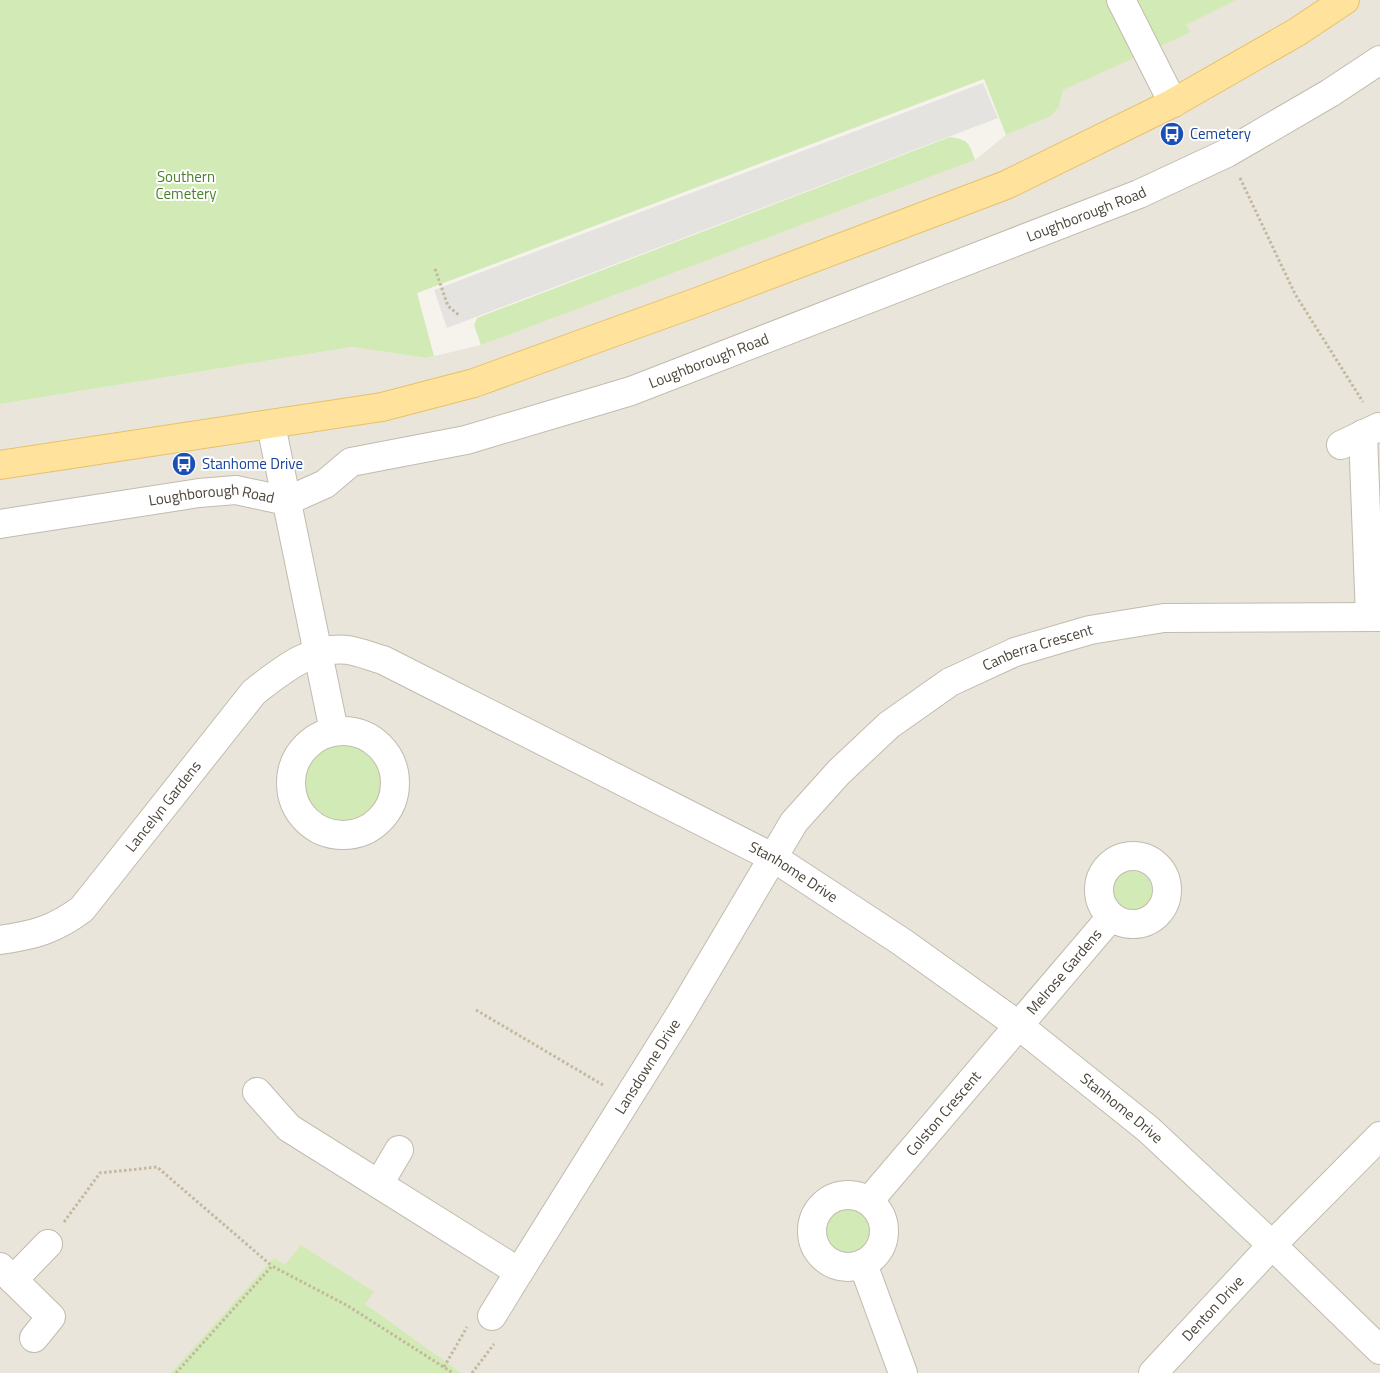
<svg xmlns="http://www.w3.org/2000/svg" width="1380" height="1373" font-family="'Titillium Web',sans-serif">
	<rect width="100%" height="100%" fill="#f6f3ec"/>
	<path fill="#eae5da" d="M 1148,0 L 1380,0 L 1380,1373 L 0,1373 L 0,404 L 352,347 L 426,358 L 481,345 L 975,160 L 1006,135 L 1051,116 L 1059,107 L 1063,90 Z"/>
	<g fill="#d2eab5">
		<path d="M 0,0 L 1236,0 L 1186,25 L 1191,32 L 1063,90 L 1059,107 L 1051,116 L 1006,135 L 984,79 L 417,293 L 434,356 L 426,358 L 352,347 L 0,404 Z"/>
		<path d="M 950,137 C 969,140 969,143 975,160 L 481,345 L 474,325 L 477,318 Z"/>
		<circle cx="343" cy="782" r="40"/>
		<circle cx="1132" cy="891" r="20"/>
		<circle cx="847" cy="1232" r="23"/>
		<path d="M 301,1245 L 374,1292 L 365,1304 L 461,1373 L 171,1373 L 274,1258 L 285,1265 Z"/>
	</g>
	<path fill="#e5e3e0" d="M 983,83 L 998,118 L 447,328 L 434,290 Z"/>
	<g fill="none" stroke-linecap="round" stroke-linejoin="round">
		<g stroke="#c2bbae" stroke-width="30">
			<g id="minor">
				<path d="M 1121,0 L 1173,103"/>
				<path d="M 271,425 L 334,731"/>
				<path d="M 1363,434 L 1370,617"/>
				<path d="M 1341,445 L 1379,427"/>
				<path id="s1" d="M 0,524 L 199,493 L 236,490 L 287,501 L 325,484 L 351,462 L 466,440 L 631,391 L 1139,194 L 1227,153 L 1330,93 L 1380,60"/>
				<circle cx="343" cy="783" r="52"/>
				<circle cx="1133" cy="890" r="34"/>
				<path id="s2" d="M 0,940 C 34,935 54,930 82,909 L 254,692 C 281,671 312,645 348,650 C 360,652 372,657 383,660 L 774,858 L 902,942 L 1018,1025 L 1148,1129 L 1272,1245 L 1380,1350"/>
				<path id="s3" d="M 257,1092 L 289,1128 L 519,1272 L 681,1013 L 794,822 L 839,772 L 889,725 L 950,682 L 1015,652 L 1090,630 L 1164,618 L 1380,617"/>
				<path d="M 379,1184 L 399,1150"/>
				<circle cx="848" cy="1231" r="36"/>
				<path id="s4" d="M 869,1201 L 1111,917"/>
				<path d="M 863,1264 L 903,1373"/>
				<path d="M 0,1267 L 51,1317 L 34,1338"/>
				<path d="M 13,1280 L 48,1244"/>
				<path d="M 492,1316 L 519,1272"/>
				<path id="s5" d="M 1153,1373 L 1272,1245 L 1380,1136"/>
			</g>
		</g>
		<g stroke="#e6c16a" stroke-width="30">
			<path id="major" d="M 0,465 L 382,407 L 474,383 L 700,301 L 1006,185 L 1173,103 L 1297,32 L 1345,0"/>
		</g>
		<g stroke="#c4b79f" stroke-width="3" stroke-dasharray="2.5 2.5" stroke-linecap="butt">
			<path d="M 1240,178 L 1295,294 L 1363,402"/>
			<path d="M 435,269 L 448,306 L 460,316"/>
			<path d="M 476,1010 L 603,1085"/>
			<path d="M 64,1222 L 100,1173 L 157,1167 L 272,1266"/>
			<path d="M 444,1367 L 467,1327"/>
			<path d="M 176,1373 L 272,1266 L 348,1306 L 453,1373"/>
			<path d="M 472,1373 L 494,1344"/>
		</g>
		<use href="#minor" stroke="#fff" stroke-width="28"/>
		<use href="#major" stroke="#ffe39c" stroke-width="28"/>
	</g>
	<defs>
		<g id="bus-disc" transform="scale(1.25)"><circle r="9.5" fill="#1a4fb4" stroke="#fff"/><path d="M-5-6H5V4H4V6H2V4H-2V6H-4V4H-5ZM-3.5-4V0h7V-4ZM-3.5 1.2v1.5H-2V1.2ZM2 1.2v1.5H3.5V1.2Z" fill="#fff"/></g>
	</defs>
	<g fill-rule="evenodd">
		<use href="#bus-disc" x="1172" y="134"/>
		<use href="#bus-disc" x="184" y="464"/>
	</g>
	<g text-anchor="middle" stroke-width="4" stroke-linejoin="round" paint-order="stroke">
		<g font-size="15" fill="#164399" stroke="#fff" text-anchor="start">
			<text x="1190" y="139">Cemetery</text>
			<text x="202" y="469">Stanhome Drive</text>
		</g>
		<g font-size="15" fill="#4a7f2a" stroke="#fff">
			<text x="186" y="182">Southern<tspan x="186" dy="17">Cemetery</tspan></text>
		</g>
		<g font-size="15" fill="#4b4439" stroke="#fff">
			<text dy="5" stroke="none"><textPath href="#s1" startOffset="1144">Loughborough Road</textPath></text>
			<text dy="5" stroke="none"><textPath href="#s1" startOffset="739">Loughborough Road</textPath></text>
			<text dy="5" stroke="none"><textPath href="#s1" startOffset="214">Loughborough Road</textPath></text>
			<text dy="5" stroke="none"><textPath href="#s3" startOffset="1152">Canberra Crescent</textPath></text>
			<text dy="5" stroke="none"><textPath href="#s2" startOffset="220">Lancelyn Gardens</textPath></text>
			<text dy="5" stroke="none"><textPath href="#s2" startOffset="970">Stanhome Drive</textPath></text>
			<text dy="5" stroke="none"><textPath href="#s4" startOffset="301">Melrose Gardens</textPath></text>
			<text dy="5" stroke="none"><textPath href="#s3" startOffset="562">Lansdowne Drive</textPath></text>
			<text dy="5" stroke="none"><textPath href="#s2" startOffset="1375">Stanhome Drive</textPath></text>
			<text dy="5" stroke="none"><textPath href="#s4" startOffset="115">Colston Crescent</textPath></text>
			<text dy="5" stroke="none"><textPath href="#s5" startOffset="88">Denton Drive</textPath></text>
		</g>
	</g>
</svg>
